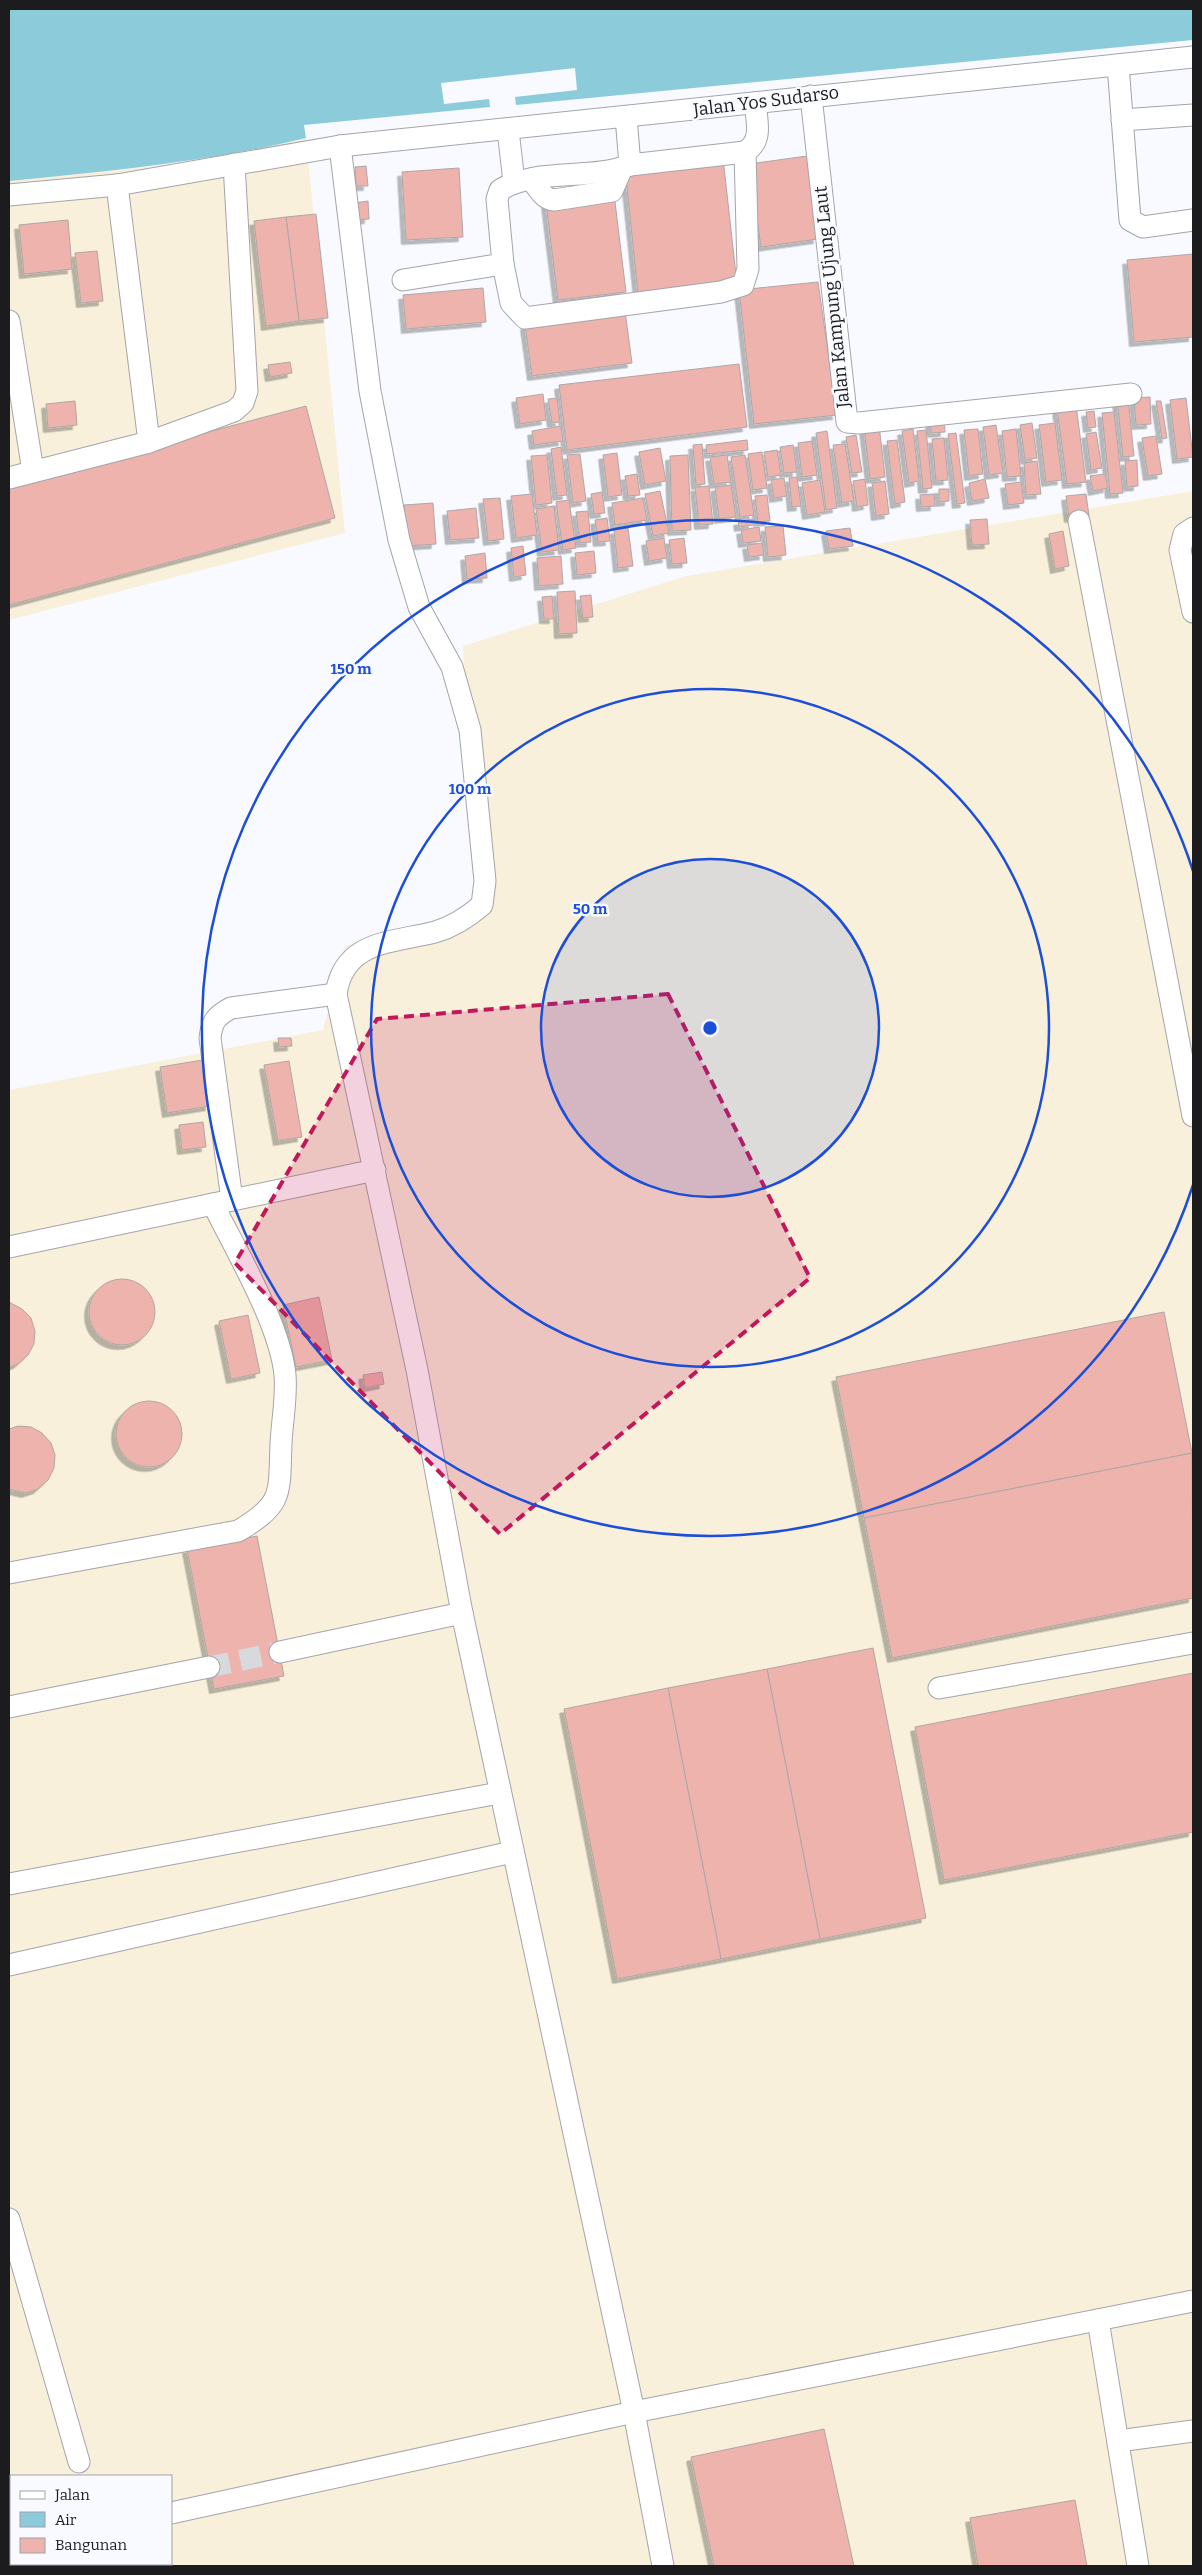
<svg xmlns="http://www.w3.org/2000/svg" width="1202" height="2575" font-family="Bitter,serif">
	<defs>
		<filter id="shadow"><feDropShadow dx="-4.5" dy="4.5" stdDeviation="0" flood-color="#0004"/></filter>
	</defs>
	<rect width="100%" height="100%" fill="#f8faff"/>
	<g fill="#f8f0da" fill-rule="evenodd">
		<path d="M 306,138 L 345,533 L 9,620 L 9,181 L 175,164 L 245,153 Z"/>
		<path d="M 1193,491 L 1193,2566 L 9,2566 L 9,1090 L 323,1030 L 345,946 L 476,912 L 463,646 L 686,576 ZM 11,2476 L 171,2476 L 171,2564 L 11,2564 Z"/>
	</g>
	<path fill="#8bcbda" d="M 9,9 L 1193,9 L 1193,40 L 516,105 L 515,97 L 577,90 L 575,68 L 441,83 L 444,104 L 489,99 L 490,107 L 304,125 L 306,138 C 208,162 109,171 9,181 Z"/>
	<g fill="#edb3ac" stroke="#afa7a6" filter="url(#shadow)">
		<path d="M 807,156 L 818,239 L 761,247 L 749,164 Z"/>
		<path d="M 723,158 L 737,284 L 638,294 L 625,168 Z"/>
		<path d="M 366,166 L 368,186 L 356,186 L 355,167 Z"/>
		<path d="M 459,168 L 463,237 L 406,240 L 402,172 Z"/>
		<path d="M 614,194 L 626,292 L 558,300 L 546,203 Z"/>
		<path d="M 368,201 L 369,219 L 355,220 L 354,203 Z"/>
		<path d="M 316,214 L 328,318 L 299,321 L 286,217 Z"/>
		<path d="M 286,217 L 299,321 L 266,326 L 254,221 Z"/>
		<path d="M 68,220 L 72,269 L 24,274 L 19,225 Z"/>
		<path d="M 97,251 L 103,301 L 81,303 L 75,253 Z"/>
		<path d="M 1193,254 L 1193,337 L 1134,342 L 1127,260 Z"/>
		<path d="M 818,282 L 837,415 L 754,424 L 739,290 Z"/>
		<path d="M 483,288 L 486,322 L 406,329 L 403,295 Z"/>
		<path d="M 625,311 L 632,363 L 532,376 L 525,325 Z"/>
		<path d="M 290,362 L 292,373 L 270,377 L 268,365 Z"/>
		<path d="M 739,364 L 747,427 L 567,450 L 559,385 Z"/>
		<path d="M 543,394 L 546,420 L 520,424 L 516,398 Z"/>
		<path d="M 1150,397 L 1151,424 L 1136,425 L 1134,398 Z"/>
		<path d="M 557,398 L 560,422 L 552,423 L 548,399 Z"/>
		<path d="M 1128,398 L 1134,456 L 1123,457 L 1117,399 Z"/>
		<path d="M 1186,398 L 1193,457 L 1177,459 L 1170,400 Z"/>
		<path d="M 75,401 L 77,425 L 48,428 L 46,404 Z"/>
		<path d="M 1156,401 L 1161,401 L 1167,438 L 1162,439 Z"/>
		<path d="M 1076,405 L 1086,482 L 1067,484 L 1057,408 Z"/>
		<path d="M 306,406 L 335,518 L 9,605 L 9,485 Z"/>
		<path d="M 1094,411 L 1096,427 L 1088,428 L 1086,412 Z"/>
		<path d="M 1114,412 L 1123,493 L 1110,494 L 1102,413 Z"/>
		<path d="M 944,417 L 945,432 L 931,433 L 930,418 Z"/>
		<path d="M 1032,423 L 1037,458 L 1025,460 L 1020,425 Z"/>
		<path d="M 1055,423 L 1062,480 L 1046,482 L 1039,425 Z"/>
		<path d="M 879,425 L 885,477 L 870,479 L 864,427 Z"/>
		<path d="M 996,425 L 1003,473 L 989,475 L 983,427 Z"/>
		<path d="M 561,426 L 563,441 L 534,445 L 532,431 Z"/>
		<path d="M 913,429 L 919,481 L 909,483 L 902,431 Z"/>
		<path d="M 978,429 L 983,474 L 969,476 L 964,430 Z"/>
		<path d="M 1016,429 L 1021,476 L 1007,477 L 1002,431 Z"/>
		<path d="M 926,430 L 932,488 L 923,489 L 917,431 Z"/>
		<path d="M 827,431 L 837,508 L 826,510 L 816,433 Z"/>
		<path d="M 1096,432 L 1102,468 L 1091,470 L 1086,434 Z"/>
		<path d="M 956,433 L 965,503 L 957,504 L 948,434 Z"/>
		<path d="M 856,435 L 862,472 L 852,473 L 846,437 Z"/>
		<path d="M 1156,436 L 1162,474 L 1148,476 L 1142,438 Z"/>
		<path d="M 944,438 L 948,480 L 936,481 L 932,439 Z"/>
		<path d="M 747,440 L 748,450 L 707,454 L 706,445 Z"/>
		<path d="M 897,440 L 905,502 L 895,504 L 887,441 Z"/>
		<path d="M 812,441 L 817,475 L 802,477 L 798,443 Z"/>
		<path d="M 702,444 L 705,484 L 696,485 L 693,445 Z"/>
		<path d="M 845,444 L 854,501 L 842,503 L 833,445 Z"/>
		<path d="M 793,445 L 797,472 L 784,473 L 780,447 Z"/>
		<path d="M 561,447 L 567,495 L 557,496 L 551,449 Z"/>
		<path d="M 660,448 L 666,481 L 645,485 L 639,452 Z"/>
		<path d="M 777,450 L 781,475 L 768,477 L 764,452 Z"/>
		<path d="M 762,452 L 767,488 L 753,490 L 748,454 Z"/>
		<path d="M 617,453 L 622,495 L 608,497 L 603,455 Z"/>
		<path d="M 580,454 L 586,501 L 573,503 L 567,455 Z"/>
		<path d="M 547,455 L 552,503 L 536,505 L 531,456 Z"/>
		<path d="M 688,455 L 691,530 L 672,531 L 670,456 Z"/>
		<path d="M 727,455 L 731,482 L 714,484 L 710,457 Z"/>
		<path d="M 745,455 L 754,515 L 740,517 L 731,457 Z"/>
		<path d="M 1137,460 L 1138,486 L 1127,487 L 1125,461 Z"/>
		<path d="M 1037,461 L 1041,494 L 1026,495 L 1024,463 Z"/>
		<path d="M 637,474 L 640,495 L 628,496 L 625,476 Z"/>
		<path d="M 1105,474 L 1108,488 L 1093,491 L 1090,476 Z"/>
		<path d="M 797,477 L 801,506 L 792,507 L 789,478 Z"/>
		<path d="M 784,478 L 787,496 L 774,498 L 771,480 Z"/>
		<path d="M 865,479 L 868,505 L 857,507 L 853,481 Z"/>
		<path d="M 985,479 L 989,498 L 972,501 L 969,483 Z"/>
		<path d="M 820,480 L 825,512 L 807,515 L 802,483 Z"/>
		<path d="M 885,481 L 889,514 L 876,516 L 872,483 Z"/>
		<path d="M 1021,482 L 1024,503 L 1008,505 L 1005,484 Z"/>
		<path d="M 731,485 L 736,517 L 719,519 L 715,487 Z"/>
		<path d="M 709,486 L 713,524 L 699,525 L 695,487 Z"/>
		<path d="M 939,489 L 949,489 L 949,501 L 939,502 Z"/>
		<path d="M 660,491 L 669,533 L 653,536 L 645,494 Z"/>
		<path d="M 602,492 L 605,513 L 594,514 L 591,494 Z"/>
		<path d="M 532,494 L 537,535 L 516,538 L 511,496 Z"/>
		<path d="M 934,494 L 935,506 L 921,507 L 920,495 Z"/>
		<path d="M 1086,494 L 1089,516 L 1069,518 L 1066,496 Z"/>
		<path d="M 767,495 L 770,521 L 758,522 L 755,496 Z"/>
		<path d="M 500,498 L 504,539 L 488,541 L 483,499 Z"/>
		<path d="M 643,498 L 647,520 L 615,525 L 612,503 Z"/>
		<path d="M 569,500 L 576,548 L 563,550 L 556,502 Z"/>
		<path d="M 433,503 L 436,544 L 407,546 L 404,505 Z"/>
		<path d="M 554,506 L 559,550 L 542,552 L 536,509 Z"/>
		<path d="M 476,508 L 479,538 L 450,540 L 447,511 Z"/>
		<path d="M 588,511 L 591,542 L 580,543 L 576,512 Z"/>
		<path d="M 607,518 L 610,541 L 598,542 L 595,520 Z"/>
		<path d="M 753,519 L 753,525 L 739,527 L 738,521 Z"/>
		<path d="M 987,519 L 989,544 L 972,545 L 970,520 Z"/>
		<path d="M 783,526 L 786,555 L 768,557 L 765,527 Z"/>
		<path d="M 759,527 L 761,541 L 743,543 L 741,530 Z"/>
		<path d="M 628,528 L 633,566 L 618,568 L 614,530 Z"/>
		<path d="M 850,528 L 853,546 L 829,549 L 826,531 Z"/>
		<path d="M 1063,531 L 1069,566 L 1055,569 L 1049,534 Z"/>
		<path d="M 664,538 L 667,558 L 649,561 L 646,541 Z"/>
		<path d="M 684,538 L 687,563 L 672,564 L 669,540 Z"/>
		<path d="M 762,543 L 764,555 L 749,557 L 747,545 Z"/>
		<path d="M 523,546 L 526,575 L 514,577 L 511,548 Z"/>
		<path d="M 594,551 L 596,573 L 577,575 L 575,553 Z"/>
		<path d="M 485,553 L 487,578 L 467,579 L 465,556 Z"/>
		<path d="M 561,556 L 563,584 L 539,586 L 537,558 Z"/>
		<path d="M 575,591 L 577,633 L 559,634 L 557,592 Z"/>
		<path d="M 591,595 L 593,617 L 583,618 L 580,596 Z"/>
		<path d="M 552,596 L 554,619 L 544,619 L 542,597 Z"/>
		<path d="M 278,1038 L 291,1038 L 292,1046 L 279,1047 Z"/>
		<path d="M 203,1060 L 210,1106 L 167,1113 L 160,1067 Z"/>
		<path d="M 289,1061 L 302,1137 L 278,1141 L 264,1065 Z"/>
		<path d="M 203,1122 L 206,1147 L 182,1150 L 179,1125 Z"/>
		<circle cx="122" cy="1312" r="33"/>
		<path d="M 319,1297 L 332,1360 L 296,1367 L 283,1305 Z"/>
		<path d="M 9,1302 L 22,1309 L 31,1318 L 35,1331 L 34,1344 L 28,1355 L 18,1364 L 9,1367 Z"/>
		<path d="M 1164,1312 L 1192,1453 L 864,1518 L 836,1377 Z"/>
		<path d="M 248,1315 L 260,1373 L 231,1379 L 219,1321 Z"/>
		<path d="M 382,1372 L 384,1384 L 365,1388 L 363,1375 Z"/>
		<circle cx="149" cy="1434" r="33"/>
		<path d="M 18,1426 L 31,1427 L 42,1433 L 51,1443 L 55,1455 L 54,1468 L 48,1480 L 38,1489 L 26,1493 L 9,1489 L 9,1429 Z"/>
		<path d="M 1192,1453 L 1193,1598 L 892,1658 L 864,1518 Z"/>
		<path d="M 257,1536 L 284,1676 L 214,1689 L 187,1549 Z"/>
		<path d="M 873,1648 L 926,1918 L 820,1939 L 767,1669 Z"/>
		<path d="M 767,1669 L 820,1939 L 721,1959 L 668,1688 Z"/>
		<path d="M 1193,1673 L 1193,1832 L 944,1880 L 915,1727 Z"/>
		<path d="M 668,1688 L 721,1959 L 617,1979 L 564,1709 Z"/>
		<path d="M 824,2429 L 854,2566 L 714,2566 L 691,2457 Z"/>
		<path d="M 1075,2500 L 1087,2566 L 978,2566 L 970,2518 Z"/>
	</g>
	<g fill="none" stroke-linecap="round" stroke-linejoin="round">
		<path stroke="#d7d9dd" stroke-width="21" stroke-dasharray="21 11" stroke-linecap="butt" d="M 209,1667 L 280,1652"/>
		<g stroke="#a3a5ab" stroke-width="23">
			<g id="minor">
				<path d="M 1118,65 L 1130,220 L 1143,227 L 1193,220"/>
				<path d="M 811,96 L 847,422 L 859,423 L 1131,394"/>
				<path d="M 1122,120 L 1193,115"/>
				<path d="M 508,130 L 514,182"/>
				<path d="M 340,146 L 370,391 L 399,540 L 419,607 L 452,667 L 470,730 L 485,881 L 482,905 C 468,917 453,927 435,932 C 392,943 344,940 336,994 L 417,1370 L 462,1613"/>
				<path d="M 630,165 L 745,152"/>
				<path d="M 531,179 C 538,188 543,199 554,200 L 612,191 L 622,168"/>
				<path d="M 117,185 L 149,442"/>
				<path d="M 9,195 L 117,185 L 340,146 L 1193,57"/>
				<path d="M 503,264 L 511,303 L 525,318 L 721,292 L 743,285 L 748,269 L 745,152 C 763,141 757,122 755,103"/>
				<path d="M 403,280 L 503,264 L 497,199 L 500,190 C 539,167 589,181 630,165 L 626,117"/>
				<path d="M 9,321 L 33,471"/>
				<path d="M 9,478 L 149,442 L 234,411 L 243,403 L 247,391 L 234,164"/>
				<path d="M 1079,521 L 1193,1116"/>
				<path d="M 1193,528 L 1184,534 L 1180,550 L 1193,612"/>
				<path d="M 232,1200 L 210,1038 C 212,1021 216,1016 231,1008 L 336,994"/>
				<path d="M 9,1247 L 375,1170"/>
				<path d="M 9,1573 L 238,1531 C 284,1504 279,1494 281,1444 C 282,1421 287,1397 285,1375 C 280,1324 236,1251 213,1204"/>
				<path d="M 280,1652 L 462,1613 L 634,2412 L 663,2566"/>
				<path d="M 939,1688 L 1193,1643"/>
				<path d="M 9,1707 L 209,1667"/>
				<path d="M 9,1884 L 499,1793"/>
				<path d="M 9,1965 L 512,1852"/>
				<path d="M 9,2219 L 79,2462"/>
				<path d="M 1098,2320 L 1138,2566"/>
				<path d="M 1118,2441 L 1193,2431"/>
				<path d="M 171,2513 L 634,2412 L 1193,2301"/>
				<path d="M 9,2548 L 11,2548"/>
			</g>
		</g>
		<use href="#minor" stroke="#fff" stroke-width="21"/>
	</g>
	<path fill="#c2185b" fill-opacity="0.2" stroke="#c2185b" stroke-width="4" stroke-dasharray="10 6" stroke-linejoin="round" d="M 668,994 L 810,1278 L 500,1534 L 235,1263 L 377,1019 Z"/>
	<circle cx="710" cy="1028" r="169" fill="#1d4ed8" fill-opacity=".12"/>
	<g fill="none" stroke="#1d4ed8" stroke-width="2.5">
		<circle cx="710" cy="1028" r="169"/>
		<circle cx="710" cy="1028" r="339"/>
		<path d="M1193 1185A508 508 0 1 1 1193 871"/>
	</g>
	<g text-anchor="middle" stroke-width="5" stroke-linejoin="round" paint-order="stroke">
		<g font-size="18" fill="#1c1c1f" stroke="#f8faff">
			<text transform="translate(766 101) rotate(-7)" y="6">Jalan Yos Sudarso</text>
			<text transform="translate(832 297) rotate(-96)" y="6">Jalan Kampung Ujung Laut</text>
		</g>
	</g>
	<circle cx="710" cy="1028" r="8" fill="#1d4ed8" stroke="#f8faff" stroke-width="2.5"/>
	<g font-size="15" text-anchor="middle" font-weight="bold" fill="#1d4ed8" stroke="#f8faff" stroke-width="5" stroke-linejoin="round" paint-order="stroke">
		<text x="351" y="674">150 m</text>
		<text x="470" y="794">100 m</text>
		<text x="590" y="914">50 m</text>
	</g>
	<rect width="1202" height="2575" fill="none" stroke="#1c1c1f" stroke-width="20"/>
	<rect x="10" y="2475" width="162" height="90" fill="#f8faff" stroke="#a0a1a5"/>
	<rect x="20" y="2491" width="25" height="8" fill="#ffffff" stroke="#a0a1a5"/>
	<text x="55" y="2500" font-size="15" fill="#1c1c1f">Jalan</text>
	<rect x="20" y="2512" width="25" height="15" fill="#8bcbda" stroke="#a0a1a5"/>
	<text x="55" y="2525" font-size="15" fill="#1c1c1f">Air</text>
	<rect x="20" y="2538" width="25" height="15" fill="#edb3ac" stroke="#a0a1a5"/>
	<text x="55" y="2550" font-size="15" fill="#1c1c1f">Bangunan</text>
</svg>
